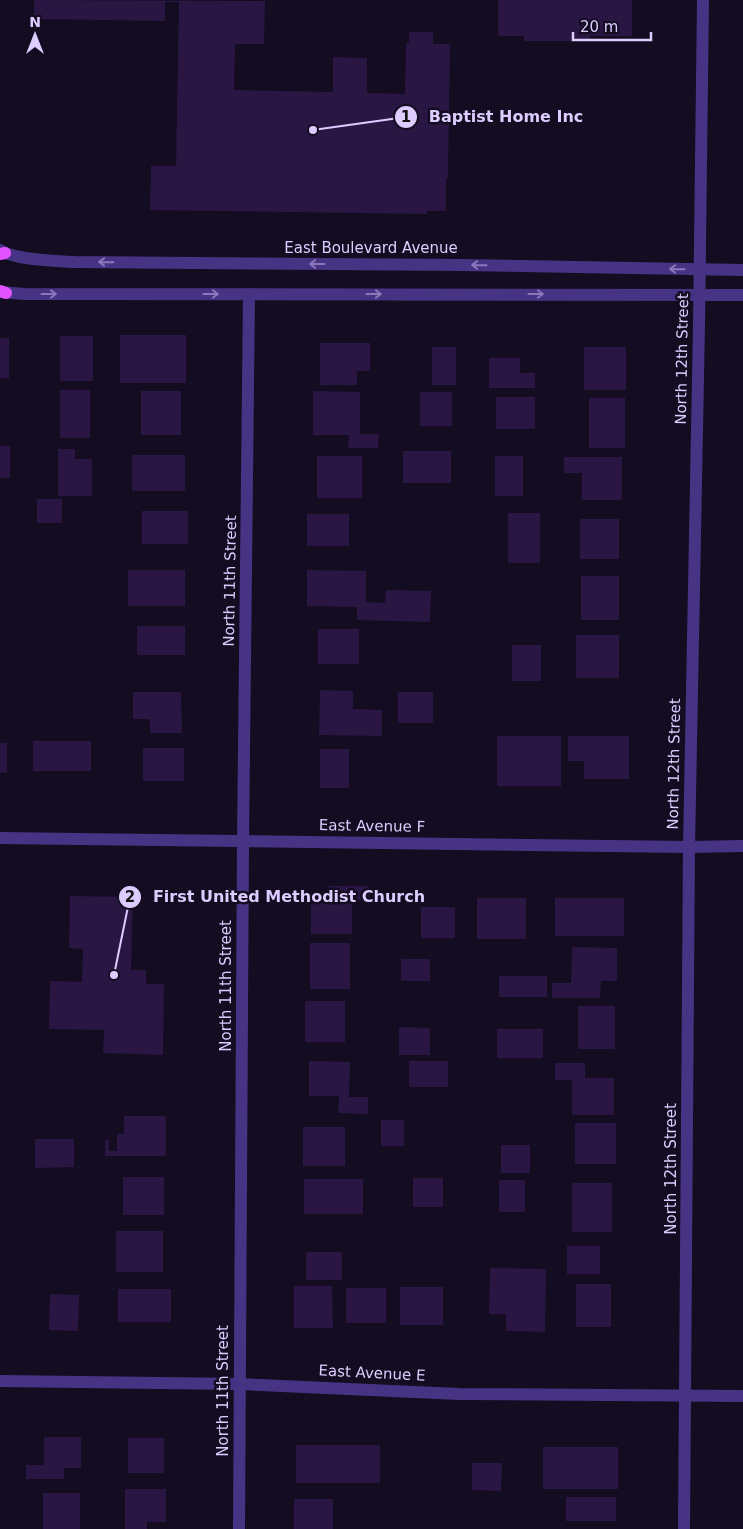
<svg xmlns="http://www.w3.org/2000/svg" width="743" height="1529" font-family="'DejaVu Sans',sans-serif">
	<rect width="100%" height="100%" fill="#140c21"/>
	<g fill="#291643">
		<path d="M 34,0 L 265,1 L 264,44 L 235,44 L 234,90 L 333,92 L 333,57 L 367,58 L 367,93 L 405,94 L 406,43 L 409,43 L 409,32 L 433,32 L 433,44 L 450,44 L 448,177 L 446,180 L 446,211 L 427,211 L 427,214 L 150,210 L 151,166 L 176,166 L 179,2 L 165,2 L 165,21 L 34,19 Z"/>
		<path d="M 498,0 L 632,0 L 632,36 L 590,36 L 590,41 L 524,41 L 524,36 L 498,36 Z"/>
		<rect x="120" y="335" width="66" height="48"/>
		<rect x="60" y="336" width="33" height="45"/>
		<rect x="0" y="338" width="9" height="40"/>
		<path d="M 320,343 L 370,343 L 370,371 L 357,371 L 357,385 L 320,385 Z"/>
		<rect x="432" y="347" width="24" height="38"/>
		<rect x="584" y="347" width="42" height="43"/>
		<path d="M 489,358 L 520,358 L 520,373 L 535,373 L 535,388 L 489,388 Z"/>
		<rect x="60" y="390" width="30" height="48"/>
		<rect x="141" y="391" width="40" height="44"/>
		<path d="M 313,391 L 360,392 L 360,434 L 379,434 L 378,448 L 348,448 L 349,435 L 313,435 Z"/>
		<rect x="420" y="392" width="32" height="34"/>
		<rect x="496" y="397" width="39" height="32"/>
		<rect x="589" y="398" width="36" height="50"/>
		<rect x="0" y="446" width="10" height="32"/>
		<path d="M 58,449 L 75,449 L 75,459 L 92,459 L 92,496 L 58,496 Z"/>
		<rect x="403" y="451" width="48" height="32"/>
		<rect x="132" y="455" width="53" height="36"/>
		<rect x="317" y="456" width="45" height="42"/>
		<rect x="495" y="456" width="28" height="40"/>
		<path d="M 564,457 L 622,457 L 622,500 L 582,500 L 582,473 L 564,473 Z"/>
		<rect x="37" y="499" width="25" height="24"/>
		<rect x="142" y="511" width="46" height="33"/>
		<rect x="508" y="513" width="32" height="50"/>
		<rect x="307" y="514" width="42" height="32"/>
		<rect x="580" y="519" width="39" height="40"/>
		<rect x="128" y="570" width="57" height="36"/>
		<path d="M 307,570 L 366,571 L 366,602 L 385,603 L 386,590 L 431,591 L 430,622 L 357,620 L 357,607 L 307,606 Z"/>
		<rect x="581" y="576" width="38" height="44"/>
		<rect x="137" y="626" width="48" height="29"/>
		<rect x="318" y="629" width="41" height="35"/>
		<rect x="576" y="635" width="43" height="43"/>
		<rect x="512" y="645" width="29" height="36"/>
		<path d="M 320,690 L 353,691 L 353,709 L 382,710 L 382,736 L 319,735 Z"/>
		<path d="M 133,692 L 181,692 L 182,733 L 150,733 L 150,719 L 133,719 Z"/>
		<rect x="398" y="692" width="35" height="31"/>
		<rect x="497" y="736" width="64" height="50"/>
		<path d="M 568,736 L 629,736 L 629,779 L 584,779 L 584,761 L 568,761 Z"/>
		<rect x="33" y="741" width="58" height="30"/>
		<rect x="0" y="743" width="7" height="30"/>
		<rect x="143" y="748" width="41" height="33"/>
		<rect x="320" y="749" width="29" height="39"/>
		<path d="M 328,886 L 369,886 L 369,900 L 352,900 L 352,934 L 311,934 L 311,898 L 328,898 Z"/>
		<path d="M 70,896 L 133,897 L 131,970 L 146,970 L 146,984 L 164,984 L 163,1055 L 103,1053 L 104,1030 L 49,1029 L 50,981 L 82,982 L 83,949 L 69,948 Z"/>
		<rect x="477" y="898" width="49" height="41"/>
		<rect x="555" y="898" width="69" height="38"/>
		<rect x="421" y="907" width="34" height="31"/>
		<rect x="310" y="943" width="40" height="46"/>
		<path d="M 572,947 L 617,948 L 617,981 L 601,981 L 600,998 L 552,998 L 552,983 L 571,983 Z"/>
		<rect x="401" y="959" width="29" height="22"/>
		<rect x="499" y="976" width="48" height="21"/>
		<rect x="305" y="1001" width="40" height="41"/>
		<rect x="578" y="1006" width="37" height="43"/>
		<path d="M 399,1027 L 430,1028 L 430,1055 L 399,1055 Z"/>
		<rect x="497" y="1029" width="46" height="29"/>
		<path d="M 309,1061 L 350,1062 L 349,1097 L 368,1097 L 368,1114 L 338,1113 L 339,1096 L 309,1096 Z"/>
		<rect x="409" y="1061" width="39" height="26"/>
		<path d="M 555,1063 L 585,1063 L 585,1078 L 614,1078 L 614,1115 L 572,1115 L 572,1080 L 555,1080 Z"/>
		<path d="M 124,1116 L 166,1116 L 166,1156 L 105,1156 L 105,1140 L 109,1140 L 109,1151 L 117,1151 L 117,1134 L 124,1134 Z"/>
		<rect x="381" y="1120" width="23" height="26"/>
		<rect x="575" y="1123" width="41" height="41"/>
		<rect x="303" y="1127" width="42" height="39"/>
		<path d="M 35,1139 L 74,1139 L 74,1167 L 35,1168 Z"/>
		<rect x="501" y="1145" width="29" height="28"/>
		<rect x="123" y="1177" width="41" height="38"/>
		<rect x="413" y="1178" width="30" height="29"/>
		<rect x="304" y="1179" width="59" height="35"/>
		<rect x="499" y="1180" width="26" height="32"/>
		<rect x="572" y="1183" width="40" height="49"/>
		<rect x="116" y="1231" width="47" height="41"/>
		<rect x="567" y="1246" width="33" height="28"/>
		<rect x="306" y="1252" width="36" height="28"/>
		<path d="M 490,1268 L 546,1269 L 545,1332 L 506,1331 L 506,1314 L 489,1314 Z"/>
		<rect x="576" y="1284" width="35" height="43"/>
		<path d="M 294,1286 L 332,1286 L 333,1328 L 294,1328 Z"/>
		<rect x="400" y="1287" width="43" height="38"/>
		<rect x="346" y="1288" width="40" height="35"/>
		<rect x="118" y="1289" width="53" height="33"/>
		<path d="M 50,1294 L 79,1295 L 78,1331 L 49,1330 Z"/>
		<path d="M 44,1437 L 81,1437 L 81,1468 L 64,1468 L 64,1479 L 26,1479 L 26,1465 L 44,1465 Z"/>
		<rect x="128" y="1438" width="36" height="35"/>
		<rect x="296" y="1445" width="84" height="38"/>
		<rect x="543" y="1447" width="75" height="42"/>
		<path d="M 472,1463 L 502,1463 L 501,1491 L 472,1490 Z"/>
		<path d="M 125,1489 L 166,1489 L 166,1522 L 147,1522 L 147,1529 L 125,1529 Z"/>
		<rect x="43" y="1493" width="37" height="36"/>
		<rect x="566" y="1497" width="50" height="24"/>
		<rect x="294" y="1499" width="39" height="30"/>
	</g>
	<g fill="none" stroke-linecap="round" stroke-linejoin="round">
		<g stroke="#473384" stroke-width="12">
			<path d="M 0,250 C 13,260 58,261 75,262 L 461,265 L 743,270"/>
			<path d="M 0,292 L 25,294 L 743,295"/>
			<path d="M 0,838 L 689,847 L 743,846"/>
			<path d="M 0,1381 L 239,1384 L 459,1394 L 743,1396"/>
			<path d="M 239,1529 L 243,841 L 249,294"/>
			<path d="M 684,1529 L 689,847 L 699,325 L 703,0"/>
		</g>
		<g stroke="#e253ff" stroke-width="12">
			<path d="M 0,254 L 5,253"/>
			<path d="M 0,291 L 6,293"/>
		</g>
	</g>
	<defs><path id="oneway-shaft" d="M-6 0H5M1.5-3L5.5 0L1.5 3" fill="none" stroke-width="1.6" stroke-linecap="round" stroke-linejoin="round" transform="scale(1.25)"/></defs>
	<g stroke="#8a78bb">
		<use href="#oneway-shaft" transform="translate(106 262) rotate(-179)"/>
		<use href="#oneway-shaft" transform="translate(317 264) rotate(-180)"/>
		<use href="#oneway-shaft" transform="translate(479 265) rotate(-179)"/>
		<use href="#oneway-shaft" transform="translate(677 269) rotate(-179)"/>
		<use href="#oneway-shaft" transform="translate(49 294)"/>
		<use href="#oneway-shaft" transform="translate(211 294)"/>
		<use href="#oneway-shaft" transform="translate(374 294)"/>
		<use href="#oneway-shaft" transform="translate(536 294)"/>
	</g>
	<g text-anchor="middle" stroke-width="5" stroke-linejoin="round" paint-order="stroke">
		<g font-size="15" fill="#dcccff" stroke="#140c21">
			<text x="371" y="253">East Boulevard Avenue</text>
			<text transform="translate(682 359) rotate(-89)" y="5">North 12th Street</text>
			<text transform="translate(230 581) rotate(-89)" y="5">North 11th Street</text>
			<text transform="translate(674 764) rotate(-89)" y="5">North 12th Street</text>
			<text transform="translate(372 826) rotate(1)" y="5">East Avenue F</text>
			<text transform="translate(226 986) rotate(-90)" y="5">North 11th Street</text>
			<text transform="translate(671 1169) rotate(-90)" y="5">North 12th Street</text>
			<text transform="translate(372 1373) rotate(3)" y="5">East Avenue E</text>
			<text transform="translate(223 1391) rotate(-90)" y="5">North 11th Street</text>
		</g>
	</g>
	<path fill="none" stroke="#dcccff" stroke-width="2" d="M313 130L406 117M114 975L130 897"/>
	<g fill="#dcccff" stroke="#140c21" stroke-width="2">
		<circle cx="313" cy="130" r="5"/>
		<circle cx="114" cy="975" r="5"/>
		<circle cx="406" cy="117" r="12"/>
		<circle cx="130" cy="897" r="12"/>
	</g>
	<g font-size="15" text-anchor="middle" font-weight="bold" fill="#111">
		<text x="406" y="122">1</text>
		<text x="130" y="902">2</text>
	</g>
	<g font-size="16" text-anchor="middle" font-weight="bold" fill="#dcccff" stroke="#140c21" stroke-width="5" stroke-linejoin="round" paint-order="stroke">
		<text x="506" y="122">Baptist Home Inc</text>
		<text x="289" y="902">First United Methodist Church</text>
	</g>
	<g transform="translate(35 35)" stroke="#140c21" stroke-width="4" paint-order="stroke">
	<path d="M0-4L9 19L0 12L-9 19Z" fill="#dcccff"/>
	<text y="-8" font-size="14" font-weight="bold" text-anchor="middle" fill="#dcccff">N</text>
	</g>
	<path d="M573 32v8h78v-8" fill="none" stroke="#dcccff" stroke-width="2.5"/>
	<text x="580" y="32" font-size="15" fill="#dcccff" stroke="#140c21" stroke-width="4" paint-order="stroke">20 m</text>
</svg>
